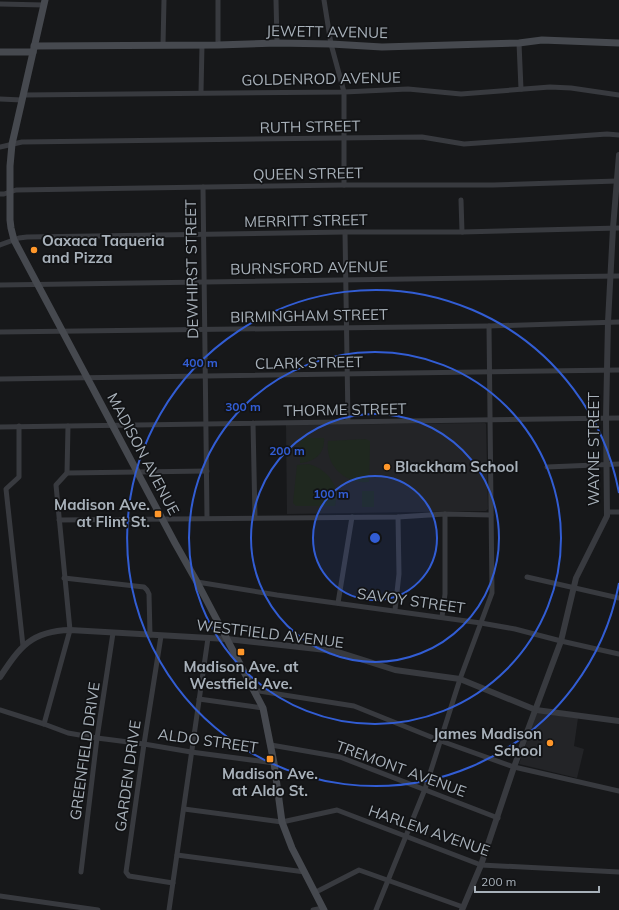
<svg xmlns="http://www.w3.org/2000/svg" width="619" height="910" font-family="Mulish,sans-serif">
	<rect width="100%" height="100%" fill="#17181a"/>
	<g fill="#232427">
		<path d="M 485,423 L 486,424 L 488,509 L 486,511 L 287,514 L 286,425 Z"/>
		<path d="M 537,713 L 578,718 L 574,746 L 584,749 L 577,778 L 519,764 Z"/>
	</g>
	<g fill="#1f281f">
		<path d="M 304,438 L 324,438 C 325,454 314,462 300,463 L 300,442 Z"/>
		<path d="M 366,439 L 370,441 L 370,444 L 369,482 C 345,484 325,466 328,441 Z"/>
		<path d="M 309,464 C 328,470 340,485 335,506 L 296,506 L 293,503 L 297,465 Z"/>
		<rect x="362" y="491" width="12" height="16"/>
	</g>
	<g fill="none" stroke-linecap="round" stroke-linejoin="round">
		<g stroke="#383a3f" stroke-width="5">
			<path d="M 218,0 L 218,45"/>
			<path d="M 276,0 L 277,43"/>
			<path d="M 324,0 L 331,44 L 344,92 L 344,185"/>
			<path d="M 0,4 L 44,5"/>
			<path d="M 519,43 L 521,89"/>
			<path d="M 163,45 L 164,0"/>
			<path d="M 201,92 L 202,45"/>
			<path d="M 23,95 L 344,92 L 408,89 L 461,94 L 550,87 L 571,88 L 619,95"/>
			<path d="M 0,99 L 22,100"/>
			<path d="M 0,147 L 22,142 L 422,137 L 464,144 L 607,134 L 619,135"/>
			<path d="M 203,187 L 207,518"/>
			<path d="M 0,194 L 4,194 L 16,190 L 344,185 L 493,185 L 617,181"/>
			<path d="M 461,200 L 462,232"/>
			<path d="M 345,232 L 348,421"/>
			<path d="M 0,245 L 19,238 L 27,237 L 345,232 L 462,232 L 619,228"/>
			<path d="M 0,285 L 619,276"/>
			<path d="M 0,332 L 489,326 L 619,322"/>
			<path d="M 0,379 L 619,370"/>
			<path d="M 253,423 L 255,518"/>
			<path d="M 19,426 L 19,477 L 6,489 L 23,646"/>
			<path d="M 0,427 L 619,418"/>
			<path d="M 547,467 L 619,464"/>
			<path d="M 67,473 L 207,471"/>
			<path d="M 608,512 L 619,512"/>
			<path d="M 59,520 L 398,517 L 445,514 L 491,515"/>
			<path d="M 527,577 L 619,598"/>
			<path d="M 64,578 L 144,587 L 147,590 L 149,594 L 150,635"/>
			<path d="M 197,582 L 277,595 L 481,623 L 515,629 L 561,641 L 619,654"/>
			<path d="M 338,603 L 352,517"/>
			<path d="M 395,610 L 399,574 L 398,517"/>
			<path d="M 442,617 L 445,594 L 445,514"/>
			<path d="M 161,636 L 144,744 L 126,872 L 129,876 L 173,883"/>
			<path d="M 253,690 L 354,706 L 441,741 L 514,767 L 619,791"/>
			<path d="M 199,699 L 263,708"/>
			<path d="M 0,710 L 44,724 L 68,733 L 97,738 L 144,744 L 191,752 L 274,763"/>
			<path d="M 44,724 L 70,630 L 56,485 L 67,473 L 68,426"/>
			<path d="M 271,745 L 340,757 L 498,818"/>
			<path d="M 184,809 L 282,822 L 337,810 L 481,865 L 619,872"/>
			<path d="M 177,855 L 305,872"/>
			<path d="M 81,872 L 97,738 L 113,633"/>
			<path d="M 316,892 L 359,870 L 463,907"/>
			<path d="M 0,896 L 98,910"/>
			<path d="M 169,910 L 208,638"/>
			<path d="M 313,910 L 323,908"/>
			<path d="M 376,910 L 425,789 L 460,679 L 492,593 L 489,326"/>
		</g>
		<g stroke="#383a3f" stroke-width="6">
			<path d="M 0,677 C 20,647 31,631 70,630 L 227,639 L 335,651 L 395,670 L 460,679 L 536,710 L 619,721"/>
			<path d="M 462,910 L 481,865 L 514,767 L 561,641 L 576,578 L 607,516 L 606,418 L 608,322 L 613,228 L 619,155"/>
		</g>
		<g stroke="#46494f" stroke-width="7">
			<path d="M 45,0 L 12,144 L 10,166 L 10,220 L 11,228 L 14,240 L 175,543 L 197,582 L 263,708 L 274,763 L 282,822 L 292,848 L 324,910"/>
			<path d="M 34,46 L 218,45 L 277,43 L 331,44 L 382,47 L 519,43 L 542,40 L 619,43"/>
			<path d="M 0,52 L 33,52"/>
		</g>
	</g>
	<circle cx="375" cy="538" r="62" fill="#325dd4" fill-opacity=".12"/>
	<g fill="none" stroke="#325dd4" stroke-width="2">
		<circle cx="375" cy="538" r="62"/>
		<circle cx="375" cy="538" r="124"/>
		<circle cx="375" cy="538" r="186"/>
		<path d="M619 583A248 248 0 1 1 619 493"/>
	</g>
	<g fill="#ff972a" stroke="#121315" stroke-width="1.5">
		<circle cx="34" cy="250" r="4"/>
		<circle cx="387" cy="467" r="4"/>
		<rect x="154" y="510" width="8" height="8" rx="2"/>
		<rect x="237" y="648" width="8" height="8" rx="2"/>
		<circle cx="550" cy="743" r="4"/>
		<rect x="266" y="755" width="8" height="8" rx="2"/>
	</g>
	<g text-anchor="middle" stroke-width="3.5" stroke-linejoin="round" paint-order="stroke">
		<g font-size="15" fill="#a8b1ba" stroke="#121315">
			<text transform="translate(327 32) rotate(1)" y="5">JEWETT AVENUE</text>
			<text transform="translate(321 79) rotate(-1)" y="5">GOLDENROD AVENUE</text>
			<text transform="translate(310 127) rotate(-1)" y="5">RUTH STREET</text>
			<text transform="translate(308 174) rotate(-1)" y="5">QUEEN STREET</text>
			<text transform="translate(306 221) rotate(-1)" y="5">MERRITT STREET</text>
			<text transform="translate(309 268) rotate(-1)" y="5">BURNSFORD AVENUE</text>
			<text transform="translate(192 269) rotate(-91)" y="5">DEWHIRST STREET</text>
			<text transform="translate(309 316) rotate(-1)" y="5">BIRMINGHAM STREET</text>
			<text transform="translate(309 363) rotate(-1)" y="5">CLARK STREET</text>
			<text transform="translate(345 410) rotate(-1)" y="5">THORME STREET</text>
			<text transform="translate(594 449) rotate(-90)" y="5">WAYNE STREET</text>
			<text transform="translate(143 454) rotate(62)" y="5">MADISON AVENUE</text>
			<text transform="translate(411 601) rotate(8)" y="5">SAVOY STREET</text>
			<text transform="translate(270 634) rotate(7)" y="5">WESTFIELD AVENUE</text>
			<text transform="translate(208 741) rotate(8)" y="5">ALDO STREET</text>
			<text transform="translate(85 751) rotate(-82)" y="5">GREENFIELD DRIVE</text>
			<text transform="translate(401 769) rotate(20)" y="5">TREMONT AVENUE</text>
			<text transform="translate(128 776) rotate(-82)" y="5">GARDEN DRIVE</text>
			<text transform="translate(429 831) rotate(19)" y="5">HARLEM AVENUE</text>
		</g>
		<g font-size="15" font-weight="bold" fill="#a8b1ba" stroke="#121315" text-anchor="start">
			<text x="42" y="246">Oaxaca Taqueria<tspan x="42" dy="17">and Pizza</tspan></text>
			<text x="395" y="472">Blackham School</text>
			<text x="150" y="510" text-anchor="end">Madison Ave.<tspan x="150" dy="17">at Flint St.</tspan></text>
			<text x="241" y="672" text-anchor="middle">Madison Ave. at<tspan x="241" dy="17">Westfield Ave.</tspan></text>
			<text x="542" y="739" text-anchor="end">James Madison<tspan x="542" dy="17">School</tspan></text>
			<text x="270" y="779" text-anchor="middle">Madison Ave.<tspan x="270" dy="17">at Aldo St.</tspan></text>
		</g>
	</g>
	<circle cx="375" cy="538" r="6" fill="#325dd4" stroke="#121315" stroke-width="2"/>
	<g font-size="12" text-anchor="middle" font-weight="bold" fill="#325dd4" stroke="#121315" stroke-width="3.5" stroke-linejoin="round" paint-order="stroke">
		<text x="200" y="367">400 m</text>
		<text x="243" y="411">300 m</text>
		<text x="287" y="455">200 m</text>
		<text x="331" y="498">100 m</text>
	</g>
	<path d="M475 886v6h124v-6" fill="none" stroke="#a8b1ba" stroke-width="2"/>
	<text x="481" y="886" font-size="12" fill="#a8b1ba" stroke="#121315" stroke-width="3" paint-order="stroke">200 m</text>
</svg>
